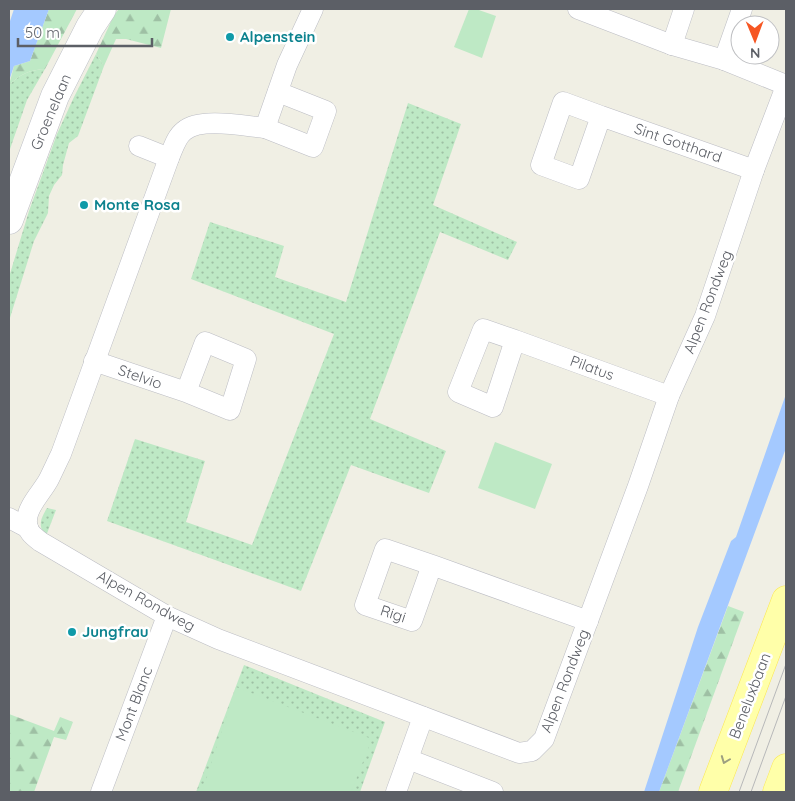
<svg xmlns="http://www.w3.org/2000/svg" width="795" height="801" font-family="Quicksand,sans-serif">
	<defs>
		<pattern id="grass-dots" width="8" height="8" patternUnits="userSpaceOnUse" patternTransform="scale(1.25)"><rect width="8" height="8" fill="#bee9c5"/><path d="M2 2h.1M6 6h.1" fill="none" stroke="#9ec0a4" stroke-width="1.8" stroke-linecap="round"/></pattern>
		<pattern id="forest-firs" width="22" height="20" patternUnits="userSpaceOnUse" patternTransform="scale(1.25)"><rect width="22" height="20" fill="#bee9c5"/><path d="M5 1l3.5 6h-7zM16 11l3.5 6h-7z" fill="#9ec0a4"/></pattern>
	</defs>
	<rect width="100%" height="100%" fill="#f0efe4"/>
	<g fill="url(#grass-dots)">
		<path d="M 96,54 L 104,66 L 78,136 L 69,143 L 63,165 L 62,175 L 54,185 L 49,196 L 48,213 L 34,241 L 9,321 L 9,277 L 29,211 L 57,134 L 74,97 Z"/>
		<path d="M 45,69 L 27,100 L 9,152 L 9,85 C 21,74 29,70 45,69 Z"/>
		<path d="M 408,103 L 461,124 L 433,205 L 517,242 L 508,260 L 440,232 L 370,419 L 446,451 L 429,493 L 351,465 L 301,591 L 107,521 L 135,439 L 205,461 L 186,522 L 252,545 L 334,334 L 191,279 L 210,222 L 284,246 L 275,277 L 346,302 Z"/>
		<path d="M 47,508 L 56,510 L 46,536 C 37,526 41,518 47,508 Z"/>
		<path d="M 244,665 L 385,722 L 360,792 L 196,792 Z"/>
	</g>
	<g fill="url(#forest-firs)">
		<path d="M 49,9 L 77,9 L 45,69 C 29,70 21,74 9,85 L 14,66 L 30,61 Z"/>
		<path d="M 119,9 L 171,9 L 161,48 L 126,39 L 116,39 L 104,66 L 96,54 L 114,15 Z"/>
		<path d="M 728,606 L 744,612 L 678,792 L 659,792 Z"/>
		<path d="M 9,714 L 54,731 L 60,717 L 73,722 L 66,740 L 54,737 L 34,792 L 9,792 Z"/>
	</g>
	<g fill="#bee9c5">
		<path d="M 469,9 L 476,9 L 496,16 L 482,58 L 454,47 Z"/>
		<path d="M 495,442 L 552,464 L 535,509 L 478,488 Z"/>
		<path d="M 236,687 L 372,739 L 351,792 L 202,792 Z"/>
	</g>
	<g fill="#a4c9ff">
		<path d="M 14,9 L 49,9 L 30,61 L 14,66 L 9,81 L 9,24 Z"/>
		<path d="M 786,394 L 786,448 L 659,792 L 644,792 L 698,627 L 731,541 L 736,537 Z"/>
	</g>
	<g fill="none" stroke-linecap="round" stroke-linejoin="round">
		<g stroke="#bcbdc4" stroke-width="21">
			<g id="street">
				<path d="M 313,9 L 287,65 L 265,128 C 244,126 200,117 184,131 C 176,137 173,149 169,158 L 61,454 C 57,462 53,471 49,479 C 43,491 27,506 27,520 C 26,531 33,536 41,542 L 167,616 L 218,639 L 519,753 L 532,751 L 544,739 L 638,486 L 669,396 L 705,316 L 754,170 L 786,86"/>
				<path d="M 578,9 L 672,45 L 724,60 L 786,85"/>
				<path d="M 672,45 L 684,9"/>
				<path d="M 724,60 L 742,9"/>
				<path d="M 601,116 L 563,102 L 541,165 L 579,179 L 601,116 L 754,170"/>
				<path d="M 265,128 L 313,147 L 326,111 L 278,92"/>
				<path d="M 139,146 L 169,158"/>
				<path d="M 515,340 L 483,329 L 458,392 L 493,407 L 515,340 L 669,396"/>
				<path d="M 94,361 L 186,392 L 205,342 L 246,359 L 230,410 L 186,392"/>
				<path d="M 9,518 L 28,528"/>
				<path d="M 432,565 L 385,549 L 365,605 L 412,621 L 432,565 L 588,621"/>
				<path d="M 408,759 L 493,792"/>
				<path d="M 101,792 L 167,616"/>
				<path d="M 396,792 L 423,717"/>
			</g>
		</g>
		<g stroke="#bec0c8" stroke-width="29">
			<path id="secondary" d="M 9,220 L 55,96 L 90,27 L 102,9"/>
		</g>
		<g stroke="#fce851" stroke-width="29">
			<g id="primary">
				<path d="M 713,792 L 786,600"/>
				<path d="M 777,792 L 786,768"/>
			</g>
		</g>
		<use href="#street" stroke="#fff" stroke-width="20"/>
		<use href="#secondary" stroke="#fff" stroke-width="28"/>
		<use href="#primary" stroke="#ffffa9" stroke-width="28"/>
		<g stroke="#b7b8b9" stroke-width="1">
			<path d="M 739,792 L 786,664"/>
			<path d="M 751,792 L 786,696"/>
		</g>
	</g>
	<defs><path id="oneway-chevron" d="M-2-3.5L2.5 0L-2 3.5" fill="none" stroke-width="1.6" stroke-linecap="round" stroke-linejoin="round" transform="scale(1.25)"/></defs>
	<use stroke="#9d9f81" href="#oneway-chevron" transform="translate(725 760) rotate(111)"/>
	<g fill="#0f9aa8" stroke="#fff" stroke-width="2">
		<circle cx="230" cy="37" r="5"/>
		<circle cx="84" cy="205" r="5"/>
		<circle cx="72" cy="632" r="5"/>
	</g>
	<g text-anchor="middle" stroke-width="5" stroke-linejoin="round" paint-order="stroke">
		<g font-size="15" font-weight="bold" fill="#0d838f" stroke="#fff" text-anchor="start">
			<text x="240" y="42">Alpenstein</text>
			<text x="94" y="210">Monte Rosa</text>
			<text x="82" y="637">Jungfrau</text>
		</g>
		<g font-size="15" fill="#5c5f66" stroke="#fff">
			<text transform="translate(51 112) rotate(-67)" y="5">Groenelaan</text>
			<text transform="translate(678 143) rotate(19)" y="5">Sint Gotthard</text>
			<text transform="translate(708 302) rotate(-69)" y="5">Alpen Rondweg</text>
			<text transform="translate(592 368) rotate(20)" y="5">Pilatus</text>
			<text transform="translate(140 377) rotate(19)" y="5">Stelvio</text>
			<text transform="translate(146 601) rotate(29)" y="5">Alpen Rondweg</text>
			<text transform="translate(393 614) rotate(18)" y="5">Rigi</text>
			<text transform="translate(565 681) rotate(-69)" y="5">Alpen Rondweg</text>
			<text transform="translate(750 696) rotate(-69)" y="5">Beneluxbaan</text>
			<text transform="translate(134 704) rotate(-69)" y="5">Mont Blanc</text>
		</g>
	</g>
	<rect width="795" height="801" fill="none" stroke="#5c5f66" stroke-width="20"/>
	<g transform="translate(755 40) rotate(179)"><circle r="24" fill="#ffffff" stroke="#bebfc2"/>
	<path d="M0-4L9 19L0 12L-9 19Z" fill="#f65623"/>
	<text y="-8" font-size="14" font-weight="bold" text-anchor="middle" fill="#5c5f66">N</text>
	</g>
	<path d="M18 38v8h134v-8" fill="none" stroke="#5c5f66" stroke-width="2.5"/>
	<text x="25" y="38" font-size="15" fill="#5c5f66" stroke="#ffffff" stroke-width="4" paint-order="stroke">50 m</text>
</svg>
